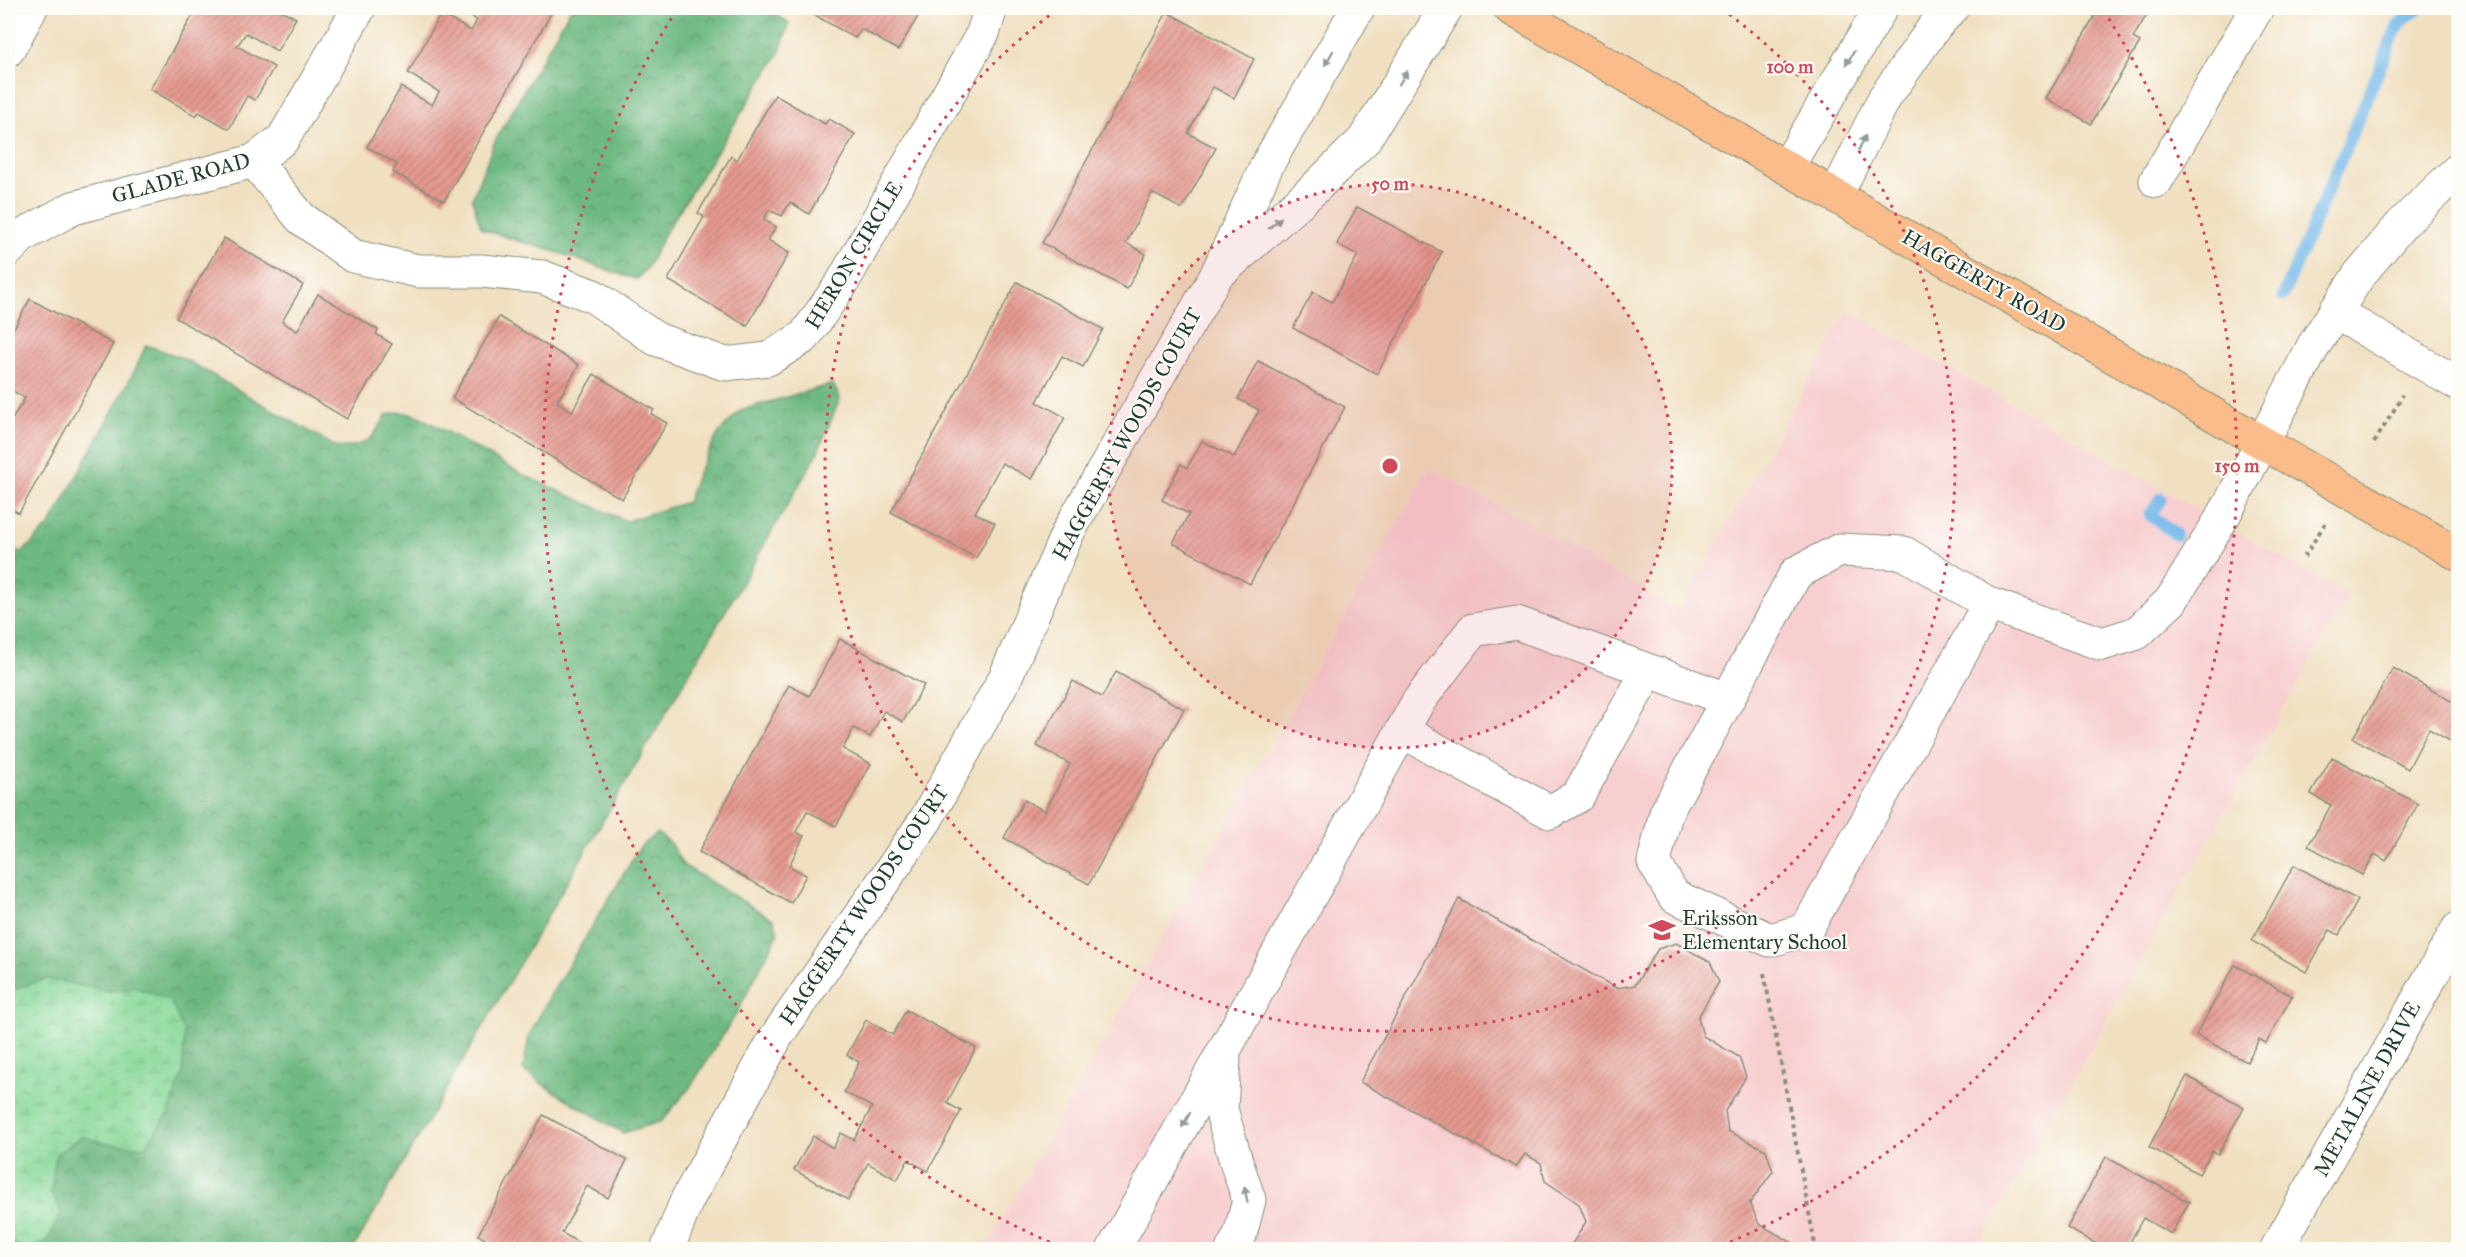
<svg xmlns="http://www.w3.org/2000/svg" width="2466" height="1257" font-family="'IM FELL Great Primer',serif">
	<defs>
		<pattern id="forest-crowns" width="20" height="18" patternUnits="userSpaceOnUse" patternTransform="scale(1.5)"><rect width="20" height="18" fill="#6eb982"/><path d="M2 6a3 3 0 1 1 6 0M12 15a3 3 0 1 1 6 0" fill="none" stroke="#5a986b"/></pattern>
		<pattern id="wetland-marsh" width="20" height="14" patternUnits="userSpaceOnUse" patternTransform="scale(1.5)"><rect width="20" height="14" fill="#88d99a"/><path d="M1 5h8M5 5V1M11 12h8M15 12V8" fill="none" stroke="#75bb85"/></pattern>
		<pattern id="building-hatch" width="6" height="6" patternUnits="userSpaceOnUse" patternTransform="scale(1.5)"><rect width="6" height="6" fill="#e69a91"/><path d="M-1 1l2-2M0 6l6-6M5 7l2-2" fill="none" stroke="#ba7f77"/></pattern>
	</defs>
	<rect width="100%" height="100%" fill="#fdfcf7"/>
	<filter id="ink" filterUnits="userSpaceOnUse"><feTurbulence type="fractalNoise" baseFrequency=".0167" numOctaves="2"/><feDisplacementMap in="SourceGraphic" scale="12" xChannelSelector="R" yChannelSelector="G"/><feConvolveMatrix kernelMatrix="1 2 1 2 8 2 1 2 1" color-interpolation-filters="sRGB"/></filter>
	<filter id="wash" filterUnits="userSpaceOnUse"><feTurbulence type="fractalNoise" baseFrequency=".008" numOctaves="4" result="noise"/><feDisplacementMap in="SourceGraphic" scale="24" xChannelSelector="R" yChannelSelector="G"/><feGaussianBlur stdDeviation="1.35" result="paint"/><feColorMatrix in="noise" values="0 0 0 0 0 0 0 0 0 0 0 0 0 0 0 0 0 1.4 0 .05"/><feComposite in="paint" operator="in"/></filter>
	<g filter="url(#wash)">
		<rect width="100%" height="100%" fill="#f0dfc0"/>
		<path fill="#f7cfd1" d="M 1848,311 L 2348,595 L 1976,1249 L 985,1250 L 1429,468 L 1679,610 Z"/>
		<g fill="url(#forest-crowns)" stroke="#467b5b" stroke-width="1.5">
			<path d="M 571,8 L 766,8 L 789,23 L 779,54 L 668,228 L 647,268 L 637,279 C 611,273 587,262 562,254 C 535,245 507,239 481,228 L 472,199 L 494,143 Z"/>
			<path d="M 146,345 L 183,358 L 338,448 C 370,445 370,441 387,415 L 400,412 L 417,415 L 523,475 L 626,521 L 687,502 L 697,475 L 718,434 L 741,410 L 833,384 L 840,399 L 816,456 L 353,1249 L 8,1249 L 8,550 L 23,552 L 50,525 L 136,368 Z"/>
			<path d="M 657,833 L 670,843 L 683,865 L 774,920 L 778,934 L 736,1014 L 691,1086 L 662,1121 L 623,1133 L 548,1088 L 523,1070 L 529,1036 L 547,1001 L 640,847 Z"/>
		</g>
		<path fill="url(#wetland-marsh)" stroke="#548b67" stroke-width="1.5" d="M 47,979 L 109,991 L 137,988 L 170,1000 L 184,1032 L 183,1073 L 168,1115 L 144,1147 L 104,1143 L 82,1136 L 56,1155 L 51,1192 L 61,1213 L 48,1240 L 35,1249 L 19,1247 L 8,1239 L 8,991 Z"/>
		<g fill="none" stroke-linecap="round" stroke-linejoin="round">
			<g stroke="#75b9eb" stroke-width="12">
				<path d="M 2283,296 L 2398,25 L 2418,8"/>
				<path d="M 2161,499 L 2150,515 L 2176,535"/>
			</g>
		</g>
		<g id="blocks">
			<g fill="url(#building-hatch)">
				<path d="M 197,8 L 277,8 L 296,18 L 277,51 L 246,33 L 237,46 L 274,67 L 255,100 L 247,96 L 229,129 L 199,112 L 196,116 L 150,89 Z"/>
				<path d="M 456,8 L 554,8 L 444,201 L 393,172 L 397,164 L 367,147 L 401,87 L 432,105 L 439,92 L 408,73 L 441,14 L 471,31 L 477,20 Z"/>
				<path d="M 802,8 L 923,8 L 898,50 L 861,29 L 855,38 Z"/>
				<path d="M 2092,8 L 2151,8 L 2133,38 L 2140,42 L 2091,124 L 2046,98 L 2095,16 L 2089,13 Z"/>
				<path d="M 1167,12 L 1254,59 L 1234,98 L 1213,87 L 1188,133 L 1216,148 L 1182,209 L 1152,193 L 1126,243 L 1146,254 L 1127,289 L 1042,243 Z"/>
				<path d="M 775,95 L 825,124 L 829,119 L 855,134 L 809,214 L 790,202 L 782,216 L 769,210 L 764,219 L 776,227 L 768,240 L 789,253 L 747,326 L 668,280 L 704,217 L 698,213 L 731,156 L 737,160 Z"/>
				<path d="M 1357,207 L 1442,252 L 1377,374 L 1293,328 L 1313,292 L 1332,302 L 1358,255 L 1337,244 Z"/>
				<path d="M 224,238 L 303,285 L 282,322 L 297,331 L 318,294 L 378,330 L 376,334 L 392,344 L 347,419 L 176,318 Z"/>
				<path d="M 1017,282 L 1103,329 L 1083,367 L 1062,356 L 1037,402 L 1065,417 L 1032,479 L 1002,463 L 975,513 L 995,523 L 976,558 L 891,512 Z"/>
				<path d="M 30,299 L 113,344 L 19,513 L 8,507 L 8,415 L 13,418 L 25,398 L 8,388 L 8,339 Z"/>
				<path d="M 499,317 L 579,365 L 557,402 L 572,411 L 594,374 L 654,410 L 651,414 L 667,423 L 622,499 L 452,398 Z"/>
				<path d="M 1258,361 L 1345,407 L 1250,584 L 1173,543 L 1189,514 L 1162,500 L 1181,464 L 1187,468 L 1202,441 L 1234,457 L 1259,410 L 1238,399 Z"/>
				<path d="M 840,639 L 924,685 L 903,722 L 884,711 L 870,737 L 854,728 L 843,749 L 871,764 L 836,826 L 807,811 L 796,832 L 804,836 L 789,866 L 806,875 L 791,903 L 699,852 L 789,685 L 809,696 Z"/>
				<path d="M 2393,668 L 2458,705 L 2457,745 L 2429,729 L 2408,769 L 2353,738 Z"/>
				<path d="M 1116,672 L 1184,709 L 1089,884 L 1004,838 L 1024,800 L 1045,811 L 1070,764 L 1037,746 L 1073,681 L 1102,697 Z"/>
				<path d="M 2332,757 L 2418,804 L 2386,861 L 2375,854 L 2362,875 L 2308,846 L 2331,805 L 2311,794 Z"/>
				<path d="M 2294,865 L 2358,900 L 2339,935 L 2330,930 L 2306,972 L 2252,941 Z"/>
				<path d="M 1459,899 L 1616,988 L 1635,985 L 1658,949 L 1676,943 L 1710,962 L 1719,982 L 1698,1017 L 1703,1036 L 1739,1057 L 1746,1077 L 1725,1111 L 1728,1131 L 1766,1150 L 1773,1171 L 1750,1203 L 1759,1224 L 1793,1243 L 1795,1250 L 1568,1250 L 1586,1222 L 1579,1204 L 1545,1181 L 1541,1163 L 1525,1154 L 1516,1167 L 1360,1082 Z"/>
				<path d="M 2235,965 L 2292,996 L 2266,1043 L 2259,1039 L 2247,1062 L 2196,1035 Z"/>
				<path d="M 906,1010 L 976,1048 L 947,1103 L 961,1111 L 928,1171 L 908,1160 L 897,1180 L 868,1163 L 848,1200 L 794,1170 L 813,1136 L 833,1148 L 841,1133 L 854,1140 L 872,1107 L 844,1092 L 859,1062 L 847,1055 L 866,1020 L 893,1035 Z"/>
				<path d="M 2187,1076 L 2244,1107 L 2218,1154 L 2212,1151 L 2199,1174 L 2149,1147 Z"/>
				<path d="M 543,1115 L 627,1160 L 608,1198 L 587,1186 L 562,1233 L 581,1244 L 578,1250 L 504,1250 L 478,1235 Z"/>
				<path d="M 2106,1157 L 2189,1202 L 2171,1234 L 2143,1218 L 2126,1250 L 2107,1250 L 2067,1228 Z"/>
			</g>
		</g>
	</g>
	<g filter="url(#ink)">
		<use href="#blocks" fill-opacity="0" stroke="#888e7a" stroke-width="1.5"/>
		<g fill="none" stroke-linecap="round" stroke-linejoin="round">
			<g stroke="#888e7a" stroke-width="35">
				<g id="minor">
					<path d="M 8,50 L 31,8"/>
					<path d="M 254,161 L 301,218 L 353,256 L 418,271 L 481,271 L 542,277 L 593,296 L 656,339 L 725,364 L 768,359 L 804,337 L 842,283 L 983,33 L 991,8"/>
					<path d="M 1787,167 L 1881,8"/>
					<path d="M 2156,181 L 2257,8"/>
					<path d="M 1836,195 L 1885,97 L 1935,26 L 1952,8"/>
					<path d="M 8,250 L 22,236 L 73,208 L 254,161 L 283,139 L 359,8"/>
					<path d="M 1224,269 L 1314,189 L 1364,140 L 1446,8"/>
					<path d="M 2335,312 L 2458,384"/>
					<path d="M 1989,604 L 1806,930 L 1770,940 L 1674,896 L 1654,862 L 1666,813 L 1796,573 L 1840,550 L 1904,553 L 1989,604 L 2102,644 L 2137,633 L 2171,601 L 2225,513 L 2314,345 L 2359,275 L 2402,224 L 2458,170"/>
					<path d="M 1402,731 L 1550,812 L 1578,796 L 1648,671"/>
					<path d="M 1224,1059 L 1221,1109 L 1236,1161 L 1249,1200 L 1240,1235 L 1232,1250"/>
					<path d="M 667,1250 L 687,1200 L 776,1037 L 925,821 L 1005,678 L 1068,532 L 1216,276 L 1268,163 L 1358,8"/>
					<path d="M 1113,1250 L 1418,702 L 1473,630 L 1517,623 L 1727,699"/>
					<path d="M 2276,1250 L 2458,929"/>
				</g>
			</g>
			<g stroke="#888e7a" stroke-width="35">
				<path id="major" d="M 1510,8 L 2263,443 L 2458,554"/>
			</g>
			<g stroke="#888e7a" stroke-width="4" stroke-dasharray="4.5 4.5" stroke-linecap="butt">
				<path d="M 2374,443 L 2403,395"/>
				<path d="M 2304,557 L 2326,522"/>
				<path d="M 1764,973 L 1816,1250"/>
			</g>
			<use href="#minor" stroke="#fff" stroke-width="33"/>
			<use href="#major" stroke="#f9bc8a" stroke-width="33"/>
		</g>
		<defs><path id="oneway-solid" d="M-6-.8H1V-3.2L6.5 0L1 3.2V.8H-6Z" transform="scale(1.5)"/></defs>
		<g fill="#8f9e9a">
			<use href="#oneway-solid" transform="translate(1329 58) rotate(120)"/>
			<use href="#oneway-solid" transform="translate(1850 58) rotate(121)"/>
			<use href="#oneway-solid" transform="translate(1403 78) rotate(-58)"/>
			<use href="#oneway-solid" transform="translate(1862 143) rotate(-64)"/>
			<use href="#oneway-solid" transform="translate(1275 223) rotate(-41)"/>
			<use href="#oneway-solid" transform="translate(1186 1120) rotate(119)"/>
			<use href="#oneway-solid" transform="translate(1246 1195) rotate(-101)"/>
		</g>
	</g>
	<circle cx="1390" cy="466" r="282" fill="#d1495b" fill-opacity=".12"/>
	<g fill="none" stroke="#d1495b" stroke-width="3" stroke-dasharray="3 6">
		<circle cx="1390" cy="466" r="282"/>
		<path d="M1722 9A565 565 0 1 1 1058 9"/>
		<path d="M1066 1249A847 847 0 0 1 676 11M2104 11A847 847 0 0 1 1714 1249"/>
	</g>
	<defs>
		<g id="school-bare" transform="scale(2.07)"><path d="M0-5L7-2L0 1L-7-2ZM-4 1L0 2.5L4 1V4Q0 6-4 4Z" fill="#d1495b" stroke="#fdfcf7" stroke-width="2.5" paint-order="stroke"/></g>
	</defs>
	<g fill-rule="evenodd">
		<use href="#school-bare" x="1662" y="930"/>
	</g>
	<g text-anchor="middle" stroke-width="4.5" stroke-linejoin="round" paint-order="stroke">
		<g font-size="21" fill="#1f3d34" stroke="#fdfcf7">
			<text transform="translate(181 178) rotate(-15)" y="7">GLADE ROAD</text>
			<text transform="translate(854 255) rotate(-59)" y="7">HERON CIRCLE</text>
			<text transform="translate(1984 281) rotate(30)" y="7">HAGGERTY ROAD</text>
			<text transform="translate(1127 434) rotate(-61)" y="7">HAGGERTY WOODS COURT</text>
			<text transform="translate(864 905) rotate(-56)" y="7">HAGGERTY WOODS COURT</text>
			<text transform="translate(2367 1089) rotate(-61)" y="7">METALINE DRIVE</text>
		</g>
		<g font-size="21" fill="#1f3d34" stroke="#fdfcf7" text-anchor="start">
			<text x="1682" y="925">Eriksson<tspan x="1682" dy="24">Elementary School</tspan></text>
		</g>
	</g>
	<circle cx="1390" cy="466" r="9" fill="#d1495b" stroke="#fdfcf7" stroke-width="3"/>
	<g font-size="18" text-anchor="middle" font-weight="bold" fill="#d1495b" stroke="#fdfcf7" stroke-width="4.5" stroke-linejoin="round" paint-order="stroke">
		<text x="1790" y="73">100 m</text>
		<text x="1390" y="190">50 m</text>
		<text x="2237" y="472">150 m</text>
	</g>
	<rect width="2466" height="1257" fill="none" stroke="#fdfcf7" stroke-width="30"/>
</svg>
